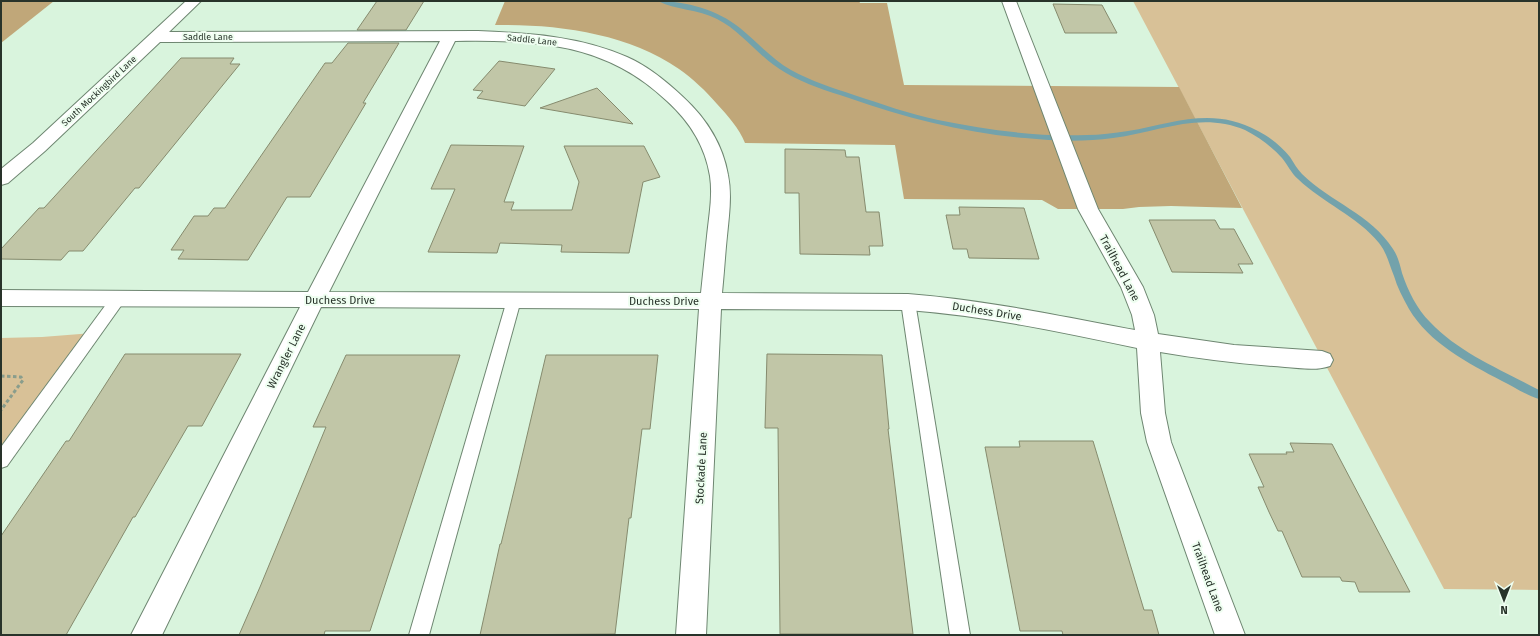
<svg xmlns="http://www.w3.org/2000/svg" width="1540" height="636" font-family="'Fira Sans',sans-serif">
	<rect width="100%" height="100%" fill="#d9f4dd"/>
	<g fill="#d8c197">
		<path d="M 1133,1 L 1539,1 L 1539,590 L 1444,589 Z"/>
		<path d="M 93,333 L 1,461 L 1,338 L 42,337 Z"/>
	</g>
	<g fill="#c0a779">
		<path d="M 1,1 L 54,1 L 1,43 Z"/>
		<path d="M 505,1 L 859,1 L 860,3 L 887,3 L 904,85 L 1179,87 L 1242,208 L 1171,206 L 1139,207 L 1123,209 L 1058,209 L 1042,200 L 904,199 L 895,145 L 745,143 C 739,128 728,116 717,104 C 706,91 693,79 679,69 C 627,33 557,24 495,25 Z"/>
	</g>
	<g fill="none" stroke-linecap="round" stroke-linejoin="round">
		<path fill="#73a2ab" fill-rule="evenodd" d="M 658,1 C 686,1 718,10 740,28 C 757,42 772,59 791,70 C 811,81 833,88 854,95 C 882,104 909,114 938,120 C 987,130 1037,137 1087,135 C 1100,135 1114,133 1128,131 C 1174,123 1213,106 1258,131 C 1270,137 1282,147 1290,157 C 1294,163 1297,169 1302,174 C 1330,202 1371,214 1393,249 C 1398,256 1400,265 1402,273 C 1408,291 1417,309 1430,322 C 1459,353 1502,370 1539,390 L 1539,399 C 1526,395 1514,387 1502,381 C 1468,363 1429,343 1409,309 C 1403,298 1397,287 1394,276 C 1389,264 1387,253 1379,243 C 1357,216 1323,203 1298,179 C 1291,173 1288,165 1282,158 C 1272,147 1259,137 1245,130 C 1200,111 1159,132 1113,138 C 1084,142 1054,141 1025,138 C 964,133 906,118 849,98 C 827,91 805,84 786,73 C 760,59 743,32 717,19 C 698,9 675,10 658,1 Z"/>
	</g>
	<g fill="#c1c6a7" stroke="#868b6e">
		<path d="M 377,1 L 424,1 L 406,30 L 357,30 Z"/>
		<path d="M 1053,4 L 1102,5 L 1117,33 L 1065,33 Z"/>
		<path d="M 348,43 L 399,43 L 363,103 L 366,103 L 310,197 L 287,197 L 248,260 L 178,259 L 184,250 L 171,250 L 194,216 L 208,216 L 214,208 L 225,208 L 325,63 L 332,63 Z"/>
		<path d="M 181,58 L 234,58 L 230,64 L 240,64 L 139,188 L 135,188 L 83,251 L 69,251 L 61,260 L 1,259 L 1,249 L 39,208 L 44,208 Z"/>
		<path d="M 499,61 L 555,69 L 525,106 L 477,98 L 483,91 L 473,90 Z"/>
		<path d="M 597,88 L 633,124 L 540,108 Z"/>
		<path d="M 451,145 L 524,146 L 504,202 L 514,202 L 511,210 L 572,210 L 579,182 L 564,146 L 644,146 L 660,177 L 643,182 L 629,253 L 561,252 L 562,245 L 500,243 L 497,253 L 428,252 L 455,189 L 431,189 Z"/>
		<path d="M 785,149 L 845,150 L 846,157 L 859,157 L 866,212 L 879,212 L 883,246 L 869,246 L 870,255 L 800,254 L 799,193 L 785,193 Z"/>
		<path d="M 959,207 L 1024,208 L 1039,259 L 969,258 L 967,249 L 953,249 L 946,215 L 960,215 Z"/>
		<path d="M 1149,220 L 1215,220 L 1220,229 L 1234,229 L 1253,264 L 1238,264 L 1243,273 L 1172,272 Z"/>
		<path d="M 125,354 L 241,354 L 202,426 L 188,426 L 135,517 L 133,517 L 66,635 L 1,635 L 1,536 L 66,441 L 69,441 Z"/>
		<path d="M 767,354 L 882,355 L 889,429 L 888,429 L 913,634 L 780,634 L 778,428 L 765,428 Z"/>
		<path d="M 346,355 L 460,355 L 370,631 L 325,631 L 324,635 L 239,635 L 260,587 L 326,427 L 313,427 Z"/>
		<path d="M 546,355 L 658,355 L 650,429 L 642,429 L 631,518 L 629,518 L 615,634 L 480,635 L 500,544 L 501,544 L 517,478 Z"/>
		<path d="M 1019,441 L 1093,441 L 1144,610 L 1152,610 L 1159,635 L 1063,635 L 1062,631 L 1020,631 L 985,447 L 1020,447 Z"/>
		<path d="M 1290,443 L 1332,444 L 1410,592 L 1359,592 L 1355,582 L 1342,581 L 1340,577 L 1302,577 L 1282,531 L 1278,531 L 1269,512 L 1258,487 L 1264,487 L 1249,454 L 1287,454 L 1286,452 L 1294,452 Z"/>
	</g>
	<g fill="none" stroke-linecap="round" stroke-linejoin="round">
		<g stroke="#6e8671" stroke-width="2">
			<g id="service">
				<path d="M 118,294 L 123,295 L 125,299 L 123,303 L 7,466 L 1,468 L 1,447 L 113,295 Z"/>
				<path d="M 514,295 L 519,296 L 521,300 L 429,635 L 409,635 L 507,300 L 509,296 Z"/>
				<path d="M 908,297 L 913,298 L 915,302 L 970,635 L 950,635 L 901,302 L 903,298 Z"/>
			</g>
		</g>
		<g stroke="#6e8671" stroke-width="2">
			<path id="minor" d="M 186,1 L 201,1 L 169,32 L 478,31 C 528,33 580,36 627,57 C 648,66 667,82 683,97 C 706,118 723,145 728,175 C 732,195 729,216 727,236 C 725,255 724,274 722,293 L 908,294 C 985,300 1059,316 1135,330 L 1132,315 L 1121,287 L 1078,209 L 1002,1 L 1016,1 L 1098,209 L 1143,287 L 1154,315 L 1158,334 L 1234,345 L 1322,351 L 1330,354 L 1333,360 L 1330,366 C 1316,371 1300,368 1285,367 C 1243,364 1201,359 1160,352 L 1165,413 L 1171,442 L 1245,635 L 1215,635 L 1147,442 L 1141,413 L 1137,348 C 1061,332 986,316 908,310 L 721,309 L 706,635 L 676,635 L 699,309 L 321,307 L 162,635 L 131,635 L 300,307 L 1,306 L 1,290 L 308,292 L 440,41 L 160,42 L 45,151 L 8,183 L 1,185 L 1,169 L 33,143 ZM 455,41 C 536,40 605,42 667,101 C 689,121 705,145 710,176 C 713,196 709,216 707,236 C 705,255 703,274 701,293 L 329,292 Z"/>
		</g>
		<path stroke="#899d8c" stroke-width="3" stroke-dasharray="3.5 2.5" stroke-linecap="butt" d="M 1,376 L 21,377 L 23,380 L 1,410"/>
		<use href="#service" fill="#fff" fill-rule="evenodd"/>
		<use href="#minor" fill="#fff" fill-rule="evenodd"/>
	</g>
	<g text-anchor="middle" stroke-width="4" stroke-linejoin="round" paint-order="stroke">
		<g font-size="9" fill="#28332a" stroke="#eefef0">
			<text x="208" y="40">Saddle Lane</text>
			<text transform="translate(532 40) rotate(6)" y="3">Saddle Lane</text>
			<text transform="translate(99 91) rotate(-43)" y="3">South Mockingbird Lane</text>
		</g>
		<g font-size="11" fill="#28332a" stroke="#eefef0">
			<text transform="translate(1120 268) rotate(62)" y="4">Trailhead Lane</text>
			<text x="340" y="304">Duchess Drive</text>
			<text x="664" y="305">Duchess Drive</text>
			<text transform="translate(987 311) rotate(9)" y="4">Duchess Drive</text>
			<text transform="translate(286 356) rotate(-63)" y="4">Wrangler Lane</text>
			<text transform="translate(701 468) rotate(-87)" y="4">Stockade Lane</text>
			<text transform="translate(1208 577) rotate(70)" y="4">Trailhead Lane</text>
		</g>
	</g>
	<rect width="1540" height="636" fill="none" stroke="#28332a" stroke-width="4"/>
	<g transform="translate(1504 600) rotate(180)" stroke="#eefef0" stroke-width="3" paint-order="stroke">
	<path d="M0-3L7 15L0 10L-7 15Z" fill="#28332a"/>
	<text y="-6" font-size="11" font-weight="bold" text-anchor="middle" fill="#28332a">N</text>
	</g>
</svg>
